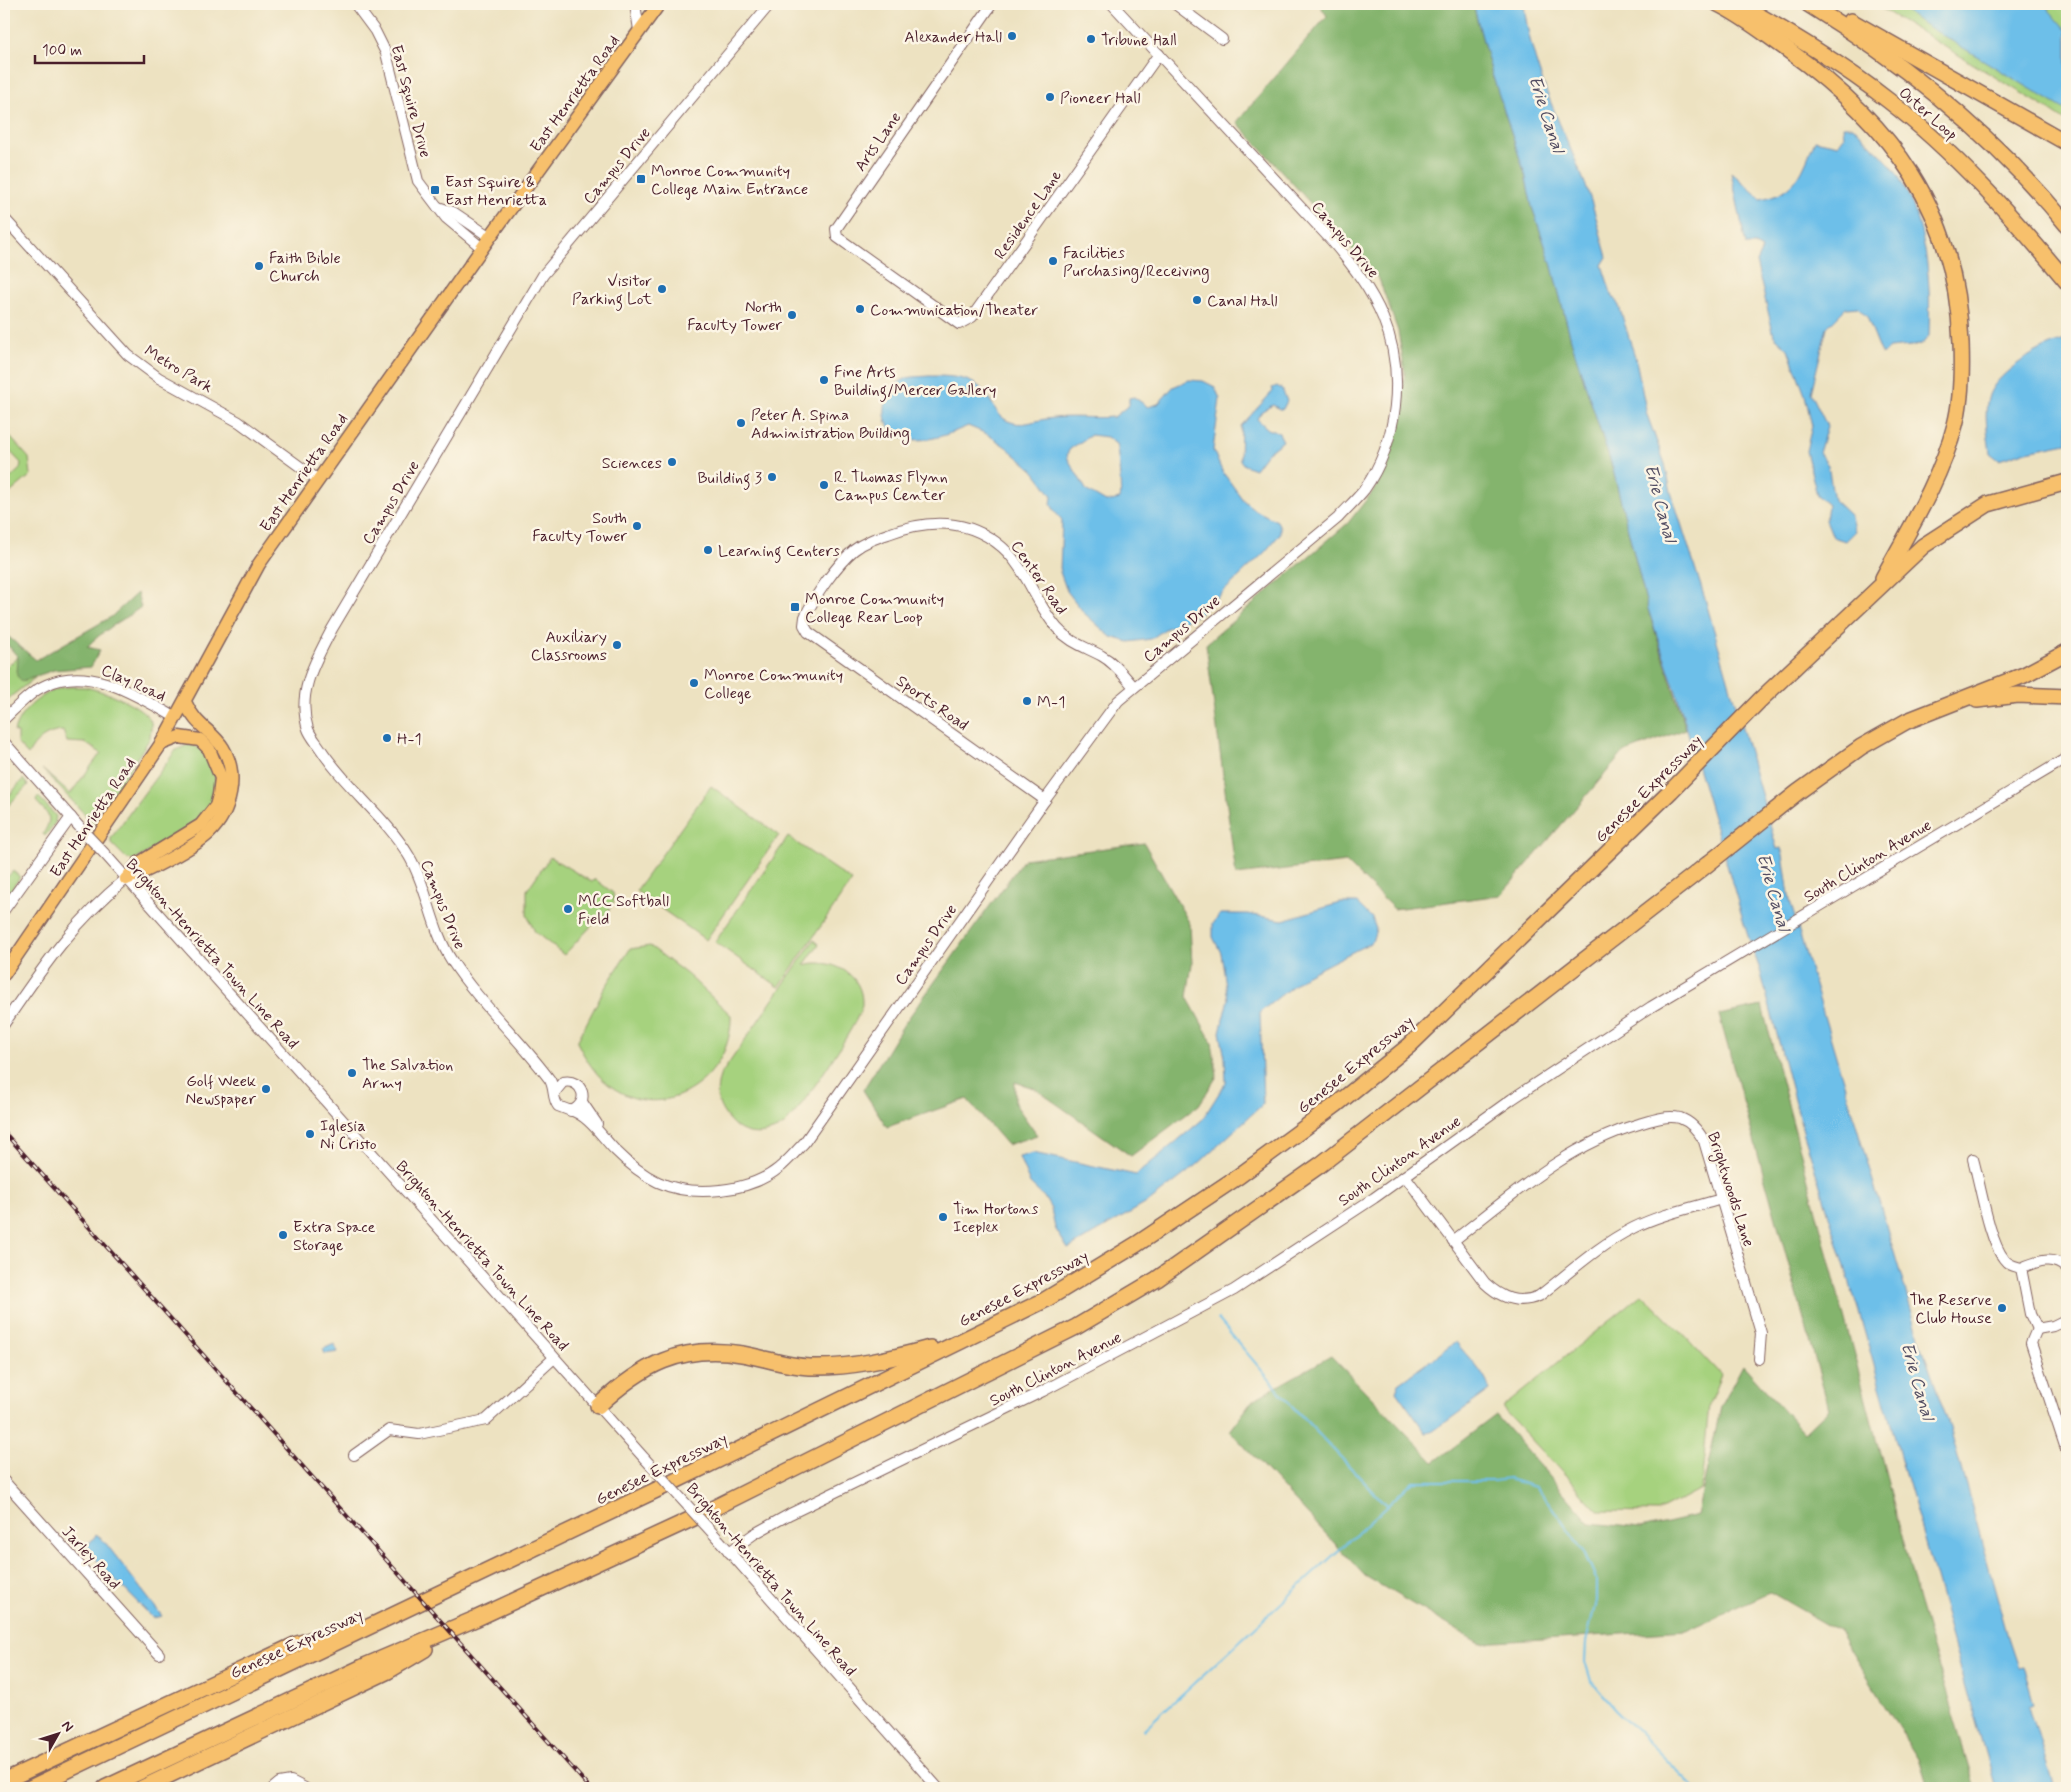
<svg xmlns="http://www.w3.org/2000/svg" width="2071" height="1792" font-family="Mynerve,sans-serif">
	<rect width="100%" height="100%" fill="#fcf5e5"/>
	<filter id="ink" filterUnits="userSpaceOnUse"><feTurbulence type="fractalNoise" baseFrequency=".02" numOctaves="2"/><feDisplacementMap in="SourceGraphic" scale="10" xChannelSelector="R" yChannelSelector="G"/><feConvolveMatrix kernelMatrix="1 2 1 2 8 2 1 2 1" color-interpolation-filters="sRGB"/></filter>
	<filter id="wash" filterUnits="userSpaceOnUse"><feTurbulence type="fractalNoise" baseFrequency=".0096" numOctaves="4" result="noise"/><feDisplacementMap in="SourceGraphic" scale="20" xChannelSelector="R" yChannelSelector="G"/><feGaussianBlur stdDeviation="1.12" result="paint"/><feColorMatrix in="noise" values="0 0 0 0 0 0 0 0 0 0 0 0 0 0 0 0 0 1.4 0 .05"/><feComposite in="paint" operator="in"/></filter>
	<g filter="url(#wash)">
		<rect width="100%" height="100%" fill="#ede2c1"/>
		<g fill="#a6d27e" stroke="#787854">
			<path d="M 1874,4 L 2067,4 L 2067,122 L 2048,109 Z"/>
			<path d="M 4,430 L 29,458 L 31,475 L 4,498 L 4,484 L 20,469 L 21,463 L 4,445 Z"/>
			<path d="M 18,657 L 22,681 L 36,677 L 4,702 L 4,669 Z"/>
			<path d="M 85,687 C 103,691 144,704 151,722 C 152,727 150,733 150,738 L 94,824 L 42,769 L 70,794 L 101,753 L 85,743 L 67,742 L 63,731 C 46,732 35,741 28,755 L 17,743 L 17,733 L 14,732 C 18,713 39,695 58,689 C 66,686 77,687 85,687 Z"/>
			<path d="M 190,744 L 202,749 L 215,774 L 215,797 L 204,819 L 135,860 L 127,859 L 111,843 L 111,838 L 176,750 Z"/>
			<path d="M 23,779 L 28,785 L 4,810 L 4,802 Z"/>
			<path d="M 711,786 L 779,835 L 706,940 L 636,891 Z"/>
			<path d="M 38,796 L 56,816 L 55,823 L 45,836 L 43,834 C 54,816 48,815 36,801 Z"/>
			<path d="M 788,837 L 852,881 L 779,987 L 715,942 Z"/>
			<path d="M 550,857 L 592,882 L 595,879 L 613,893 L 614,902 L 600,922 L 597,920 L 564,955 L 535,932 L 527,915 L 527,890 Z"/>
			<path d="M 13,871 L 20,877 L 4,900 L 4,880 Z"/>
			<path d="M 814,940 L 819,944 L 804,965 C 830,957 864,973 862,1005 C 861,1020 797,1115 784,1125 C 768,1136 746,1138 732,1123 C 718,1108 714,1096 720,1076 Z"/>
			<path d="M 650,946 L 688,975 L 731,1015 C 733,1075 669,1124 615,1089 C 597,1078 586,1060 577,1042 L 603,991 L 630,949 Z"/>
			<path d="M 1642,1294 L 1678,1329 L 1721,1375 L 1709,1404 L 1701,1489 L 1658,1512 L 1598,1511 L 1502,1408 Z"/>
			<path d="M 2067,1705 L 2067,1735 L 2061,1707 Z"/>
		</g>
		<g fill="#84b46d" stroke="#676a4c">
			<path d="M 1319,4 L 1473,4 L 1492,74 L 1525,174 L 1532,207 L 1551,263 L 1573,347 L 1612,466 L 1648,609 L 1686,729 L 1623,753 L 1501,895 L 1394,909 L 1346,862 L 1236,875 L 1206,644 L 1348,523 L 1374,490 L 1387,467 L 1397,429 L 1405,372 L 1398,331 L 1379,279 L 1237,122 L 1327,16 Z"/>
			<path d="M 137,593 L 141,607 C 125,619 100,632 87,647 L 100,650 L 91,667 L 54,670 L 22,681 L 17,676 L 18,657 L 4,641 L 4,633 L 36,660 L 111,617 Z"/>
			<path d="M 1144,843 L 1190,924 L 1192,964 L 1187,997 L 1212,1042 L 1217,1076 L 1199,1105 L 1131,1156 L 1034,1088 L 1015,1082 L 1015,1104 L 1037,1135 L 1007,1145 L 967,1099 L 887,1127 L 863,1090 L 904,1024 L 1024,859 Z"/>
			<path d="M 1762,1006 L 1919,1601 L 1975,1788 L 1928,1788 L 1919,1759 L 1838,1631 L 1770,1592 L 1687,1630 L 1479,1643 L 1365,1576 L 1230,1431 L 1253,1400 L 1331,1356 L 1434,1462 L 1496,1415 L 1590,1523 L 1641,1528 L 1697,1515 L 1721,1406 L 1743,1365 L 1804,1433 L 1829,1409 L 1719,1015 Z"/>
		</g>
		<g fill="#6dbfe9" stroke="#5c6f8a" fill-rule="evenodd">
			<path d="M 1473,4 L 1524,4 C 1530,65 1559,120 1582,176 C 1593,202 1599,230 1607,257 L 1602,265 L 1611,293 L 1619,306 L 1636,360 L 1647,415 L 1665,464 L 1671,492 L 1705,599 L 1777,849 L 1781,848 L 1783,855 L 1790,901 L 1923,1350 L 1950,1428 L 2008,1637 L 2018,1667 L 2023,1666 L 2024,1669 L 2034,1704 L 2029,1706 L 2054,1788 L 1995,1788 L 1858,1309 L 1799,1118 L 1760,970 L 1747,933 L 1676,692 L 1648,609 L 1612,466 L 1573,347 L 1551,263 L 1532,207 L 1525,174 L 1492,74 Z"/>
			<path d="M 1897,4 L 2044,4 L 2067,31 L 2067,111 L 1919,21 Z"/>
			<path d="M 1843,126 L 1853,126 C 1867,142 1886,157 1897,174 C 1928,224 1931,280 1929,336 L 1921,345 L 1889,348 L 1882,354 L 1867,317 L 1858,307 L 1846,308 L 1827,327 L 1811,393 L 1827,426 L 1819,453 L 1828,465 L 1834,500 L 1850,515 L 1855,531 L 1845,541 L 1833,537 L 1826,520 L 1828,505 L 1817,495 L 1806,451 L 1812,426 L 1805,395 L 1788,349 L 1774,336 L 1756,262 L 1762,249 L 1755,245 L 1746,245 L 1731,172 L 1761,199 C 1798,192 1802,171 1815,140 L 1838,145 L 1844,137 Z"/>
			<path d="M 2067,340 L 2067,443 L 2027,451 L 1999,460 L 1990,453 C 1988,435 1983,412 1989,395 C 1997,372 2045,343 2067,340 Z"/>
			<path d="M 928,376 C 951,376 976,376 989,398 C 994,407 999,417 1008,421 C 1022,427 1032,421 1046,419 C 1069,415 1091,419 1114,417 L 1129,405 L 1129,398 L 1134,397 L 1148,407 L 1158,404 L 1173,387 L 1189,380 L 1203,381 L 1215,387 L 1220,399 L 1213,450 L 1222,471 L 1243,500 L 1255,510 L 1277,521 L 1280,527 L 1280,534 L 1265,552 L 1200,614 L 1165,629 L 1151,639 L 1129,642 L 1111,637 L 1084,613 L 1067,591 L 1060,572 L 1062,520 L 1055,512 L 1051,504 L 1052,496 L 1043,483 L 1033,470 L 1006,447 L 987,434 L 968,426 C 949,434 926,444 905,438 C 876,430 880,390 905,379 C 911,376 921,377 928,376 ZM 1091,435 L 1107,437 L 1116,444 C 1118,451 1122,494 1120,499 L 1106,502 L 1087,491 L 1068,459 L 1067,454 L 1070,449 Z"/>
			<path d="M 1277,386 L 1282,389 L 1287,401 L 1283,409 L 1279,409 L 1273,405 L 1262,411 L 1257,419 L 1268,429 L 1279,433 L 1283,441 L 1267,453 L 1255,469 L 1244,465 L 1240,460 L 1241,426 L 1273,391 L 1272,388 Z"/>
			<path d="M 1340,903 L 1357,903 L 1372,918 L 1376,929 L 1372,942 L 1305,976 L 1260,1012 L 1263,1104 L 1197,1165 L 1150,1201 L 1068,1249 L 1055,1228 L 1051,1209 L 1044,1197 L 1030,1184 L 1019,1157 L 1033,1153 L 1136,1175 L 1202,1120 L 1226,1082 L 1225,1058 L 1220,1032 L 1228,999 L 1221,953 L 1213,937 L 1213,924 L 1220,914 L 1247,914 L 1283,920 Z"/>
			<path d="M 1456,1342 C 1468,1358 1484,1371 1490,1390 L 1432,1432 L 1426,1433 L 1396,1391 L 1399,1383 Z"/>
			<path d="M 334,1344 L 338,1352 L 325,1354 L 323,1349 Z"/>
			<path d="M 96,1535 L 104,1541 L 162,1616 L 153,1618 L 99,1563 L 87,1546 Z"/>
		</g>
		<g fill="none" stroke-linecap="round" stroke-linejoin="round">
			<g stroke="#6dbfe9" stroke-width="2">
				<path d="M 1218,1319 L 1292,1406 L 1387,1506 L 1413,1481 L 1493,1481 L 1509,1479 L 1535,1487 L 1549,1503 L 1585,1554 L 1596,1580 L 1596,1601 L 1586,1642 L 1585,1661 L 1591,1681 L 1615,1709 L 1695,1788"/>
				<path d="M 1143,1730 L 1387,1506"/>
			</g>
		</g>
	</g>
	<g filter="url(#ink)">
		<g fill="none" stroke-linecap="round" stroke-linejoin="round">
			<g stroke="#836360" stroke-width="12">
				<g id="minor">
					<path d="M 355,4 L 375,31 L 386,53 L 418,181 L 446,218 L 482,248"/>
					<path d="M 635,4 L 639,30"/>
					<path d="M 992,4 L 836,229 L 837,237 L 959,324 L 972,317 L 1159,54"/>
					<path d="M 1175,4 L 1222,39"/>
					<path d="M 438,207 L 453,212 L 490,237"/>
					<path d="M 4,218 L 128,355 L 159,378 L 239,422 L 317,479"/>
					<path d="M 4,719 C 17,707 30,692 46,685 C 90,664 137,696 175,717"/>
					<path d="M 4,742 L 83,831"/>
					<path d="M 1045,800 L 808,632 L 804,625 L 805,617 C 814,597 837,564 854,550 C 864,542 876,538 888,534 C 927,519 968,518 1002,547 C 1026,568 1036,604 1057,628 C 1070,643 1086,647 1102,656 C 1115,663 1124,676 1134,687"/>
					<path d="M 104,853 L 645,1459"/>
					<path d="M 4,910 L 71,817"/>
					<path d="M 4,1024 C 43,967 72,923 126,879"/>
					<path d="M 554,1093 L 563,1082 C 583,1078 591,1103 571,1111 L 558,1106 C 552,1098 555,1089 550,1080 C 520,1039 480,1004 452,961 C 431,929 428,888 409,856 C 385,816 345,787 320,748 C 316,742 310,735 308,729 C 296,692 316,660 332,629 L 543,275 L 770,4"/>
					<path d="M 582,1102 L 597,1124"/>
					<path d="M 569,1110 C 587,1113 603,1138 615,1150 C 627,1162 643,1175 658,1182 C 692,1198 750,1192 779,1168 C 788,1161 796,1151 804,1143 L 1045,800 L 1118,701 L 1338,518 C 1346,509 1356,500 1364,490 C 1398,442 1406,373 1383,318 C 1371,289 1352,265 1332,241 L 1112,4"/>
					<path d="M 1973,1159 C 1980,1183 1989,1241 2004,1259 C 2008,1265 2014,1266 2021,1268"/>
					<path d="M 1405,1176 L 1485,1283 C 1501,1298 1518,1305 1539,1296 C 1569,1273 1599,1245 1633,1228 C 1661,1214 1692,1208 1721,1199"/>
					<path d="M 1453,1241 C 1511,1196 1567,1145 1639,1124 C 1652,1120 1666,1115 1680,1118 C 1691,1122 1698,1130 1704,1141 L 1761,1333 L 1759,1359"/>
					<path d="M 2067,1269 C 2053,1255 2038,1261 2021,1268 L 2030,1314 L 2037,1329 L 2053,1326 L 2067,1319"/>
					<path d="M 2037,1329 L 2031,1343 L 2067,1452"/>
					<path d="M 354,1455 L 389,1430 L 419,1434 L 486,1420 L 554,1358"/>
					<path d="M 4,1481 L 159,1654"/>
					<path d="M 719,1540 L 938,1788"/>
					<path d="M 729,1552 L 754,1534 L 790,1514 L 1043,1391 L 1234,1290 L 1374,1198 L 1512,1099 L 1651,1007 L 2067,758"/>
					<path d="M 273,1788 L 279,1783 L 291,1781 L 305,1788"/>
				</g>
			</g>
			<g stroke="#836360" stroke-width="15">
				<g id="major">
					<path d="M 126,879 C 147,872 193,848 209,833 C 231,812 239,775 223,748 C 212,730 196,727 185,702"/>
					<path d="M 126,879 L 139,863 L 201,825 L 216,806 L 219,795 L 221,778 L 209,749 L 200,740 L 179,737 L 161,744"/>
					<path d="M 4,974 L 161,744 L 259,564 L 490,237 L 659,4"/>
				</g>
			</g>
			<g stroke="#836360" stroke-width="18">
				<g id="highway">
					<path d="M 1718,4 C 1743,16 1765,34 1788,50 C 1892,125 1956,209 1961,343 C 1962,370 1962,399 1955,425 C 1941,479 1909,530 1883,578"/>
					<path d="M 1739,4 C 1791,34 1842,64 1889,101 C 1955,152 2013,217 2067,282"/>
					<path d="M 1808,4 C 1906,64 1994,136 2067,225"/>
					<path d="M 1851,21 L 2067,143"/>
					<path d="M 1977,700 L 2018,695 L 2067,697"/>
					<path d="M 598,1406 C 642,1365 680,1344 742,1354 C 765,1358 786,1366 810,1367 C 851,1368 890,1359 930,1348"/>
					<path d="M 4,1781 L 297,1644 L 353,1627"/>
					<path d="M 30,1788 L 671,1483 L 1045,1300 L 1137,1244 L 1239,1176 L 1337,1104 L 1410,1045 L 1671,791 L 1760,700 L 1923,546 L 1988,504 L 2067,482"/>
					<path d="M 105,1788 L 367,1665 L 475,1619 L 698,1516 L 1076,1327 L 1157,1279 L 1320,1165 L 1694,875 L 1798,792 L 1861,747 L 1907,721 L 2024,675 L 2067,652"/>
					<path d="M 142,1788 L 388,1671 L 425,1649"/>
				</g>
			</g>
			<use href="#minor" stroke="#fff" stroke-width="10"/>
			<use href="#major" stroke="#f7c06c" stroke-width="12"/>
			<use href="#highway" stroke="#f7c06c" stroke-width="15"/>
			<g stroke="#4a1f2b" stroke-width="4">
				<path id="rail" d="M 4,1132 L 590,1788"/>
			</g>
			<use href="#rail" stroke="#fcf5e5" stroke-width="2" stroke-dasharray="5.5" stroke-linecap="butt"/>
			<g stroke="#836360" stroke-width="12" stroke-linecap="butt">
				<g id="minor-bridge">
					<path d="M 83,831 L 104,853"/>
					<path d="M 645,1459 L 719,1540"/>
				</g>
			</g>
			<use href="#minor-bridge" stroke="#fff" stroke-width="10"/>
		</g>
	</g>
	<g fill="#1f6fb2" stroke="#fcf5e5" stroke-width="2">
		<circle cx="1012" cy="36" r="5"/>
		<circle cx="1091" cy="39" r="5"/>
		<circle cx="1050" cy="97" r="5"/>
		<rect x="636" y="174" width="10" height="10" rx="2.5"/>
		<rect x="430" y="185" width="10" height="10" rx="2.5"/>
		<circle cx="1053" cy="261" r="5"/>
		<circle cx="259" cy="266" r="5"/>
		<circle cx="662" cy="289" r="5"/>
		<circle cx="1197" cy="300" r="5"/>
		<circle cx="860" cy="309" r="5"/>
		<circle cx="792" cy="315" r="5"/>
		<circle cx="824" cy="380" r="5"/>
		<circle cx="741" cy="423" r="5"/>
		<circle cx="672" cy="462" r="5"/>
		<circle cx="772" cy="477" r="5"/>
		<circle cx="824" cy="485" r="5"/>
		<circle cx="637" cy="526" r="5"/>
		<circle cx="708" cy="550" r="5"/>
		<rect x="790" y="602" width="10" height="10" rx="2.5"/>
		<circle cx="617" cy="645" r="5"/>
		<circle cx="694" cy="683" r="5"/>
		<circle cx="1027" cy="701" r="5"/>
		<circle cx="387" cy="738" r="5"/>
		<circle cx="568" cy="909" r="5"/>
		<circle cx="352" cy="1073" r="5"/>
		<circle cx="266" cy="1089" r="5"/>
		<circle cx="310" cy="1134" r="5"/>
		<circle cx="943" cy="1217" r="5"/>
		<circle cx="283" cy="1235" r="5"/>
		<circle cx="2002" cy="1308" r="5"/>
	</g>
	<g text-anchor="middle" stroke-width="5" stroke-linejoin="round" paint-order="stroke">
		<g font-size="16" fill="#4a1f2b" stroke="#fcf5e5" text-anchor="start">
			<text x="1002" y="42" text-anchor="end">Alexander Hall</text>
			<text x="1101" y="45">Tribune Hall</text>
			<text x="1060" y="103">Pioneer Hall</text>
			<text x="651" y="176">Monroe Community<tspan x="651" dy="18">College Main Entrance</tspan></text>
			<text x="445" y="187">East Squire &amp;<tspan x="445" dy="18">East Henrietta</tspan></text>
			<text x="1063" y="258">Facilities<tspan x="1063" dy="18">Purchasing/Receiving</tspan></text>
			<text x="269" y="263">Faith Bible<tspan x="269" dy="18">Church</tspan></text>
			<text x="652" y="286" text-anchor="end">Visitor<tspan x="652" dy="18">Parking Lot</tspan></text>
			<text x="1207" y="306">Canal Hall</text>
			<text x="782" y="312" text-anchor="end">North<tspan x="782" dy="18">Faculty Tower</tspan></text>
			<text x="870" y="315">Communication/Theater</text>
			<text x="834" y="377">Fine Arts<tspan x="834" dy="18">Building/Mercer Gallery</tspan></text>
			<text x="751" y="420">Peter A. Spina<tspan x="751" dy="18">Administration Building</tspan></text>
			<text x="662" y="468" text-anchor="end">Sciences</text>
			<text x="834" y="482">R. Thomas Flynn<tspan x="834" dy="18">Campus Center</tspan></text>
			<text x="762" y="483" text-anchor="end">Building 3</text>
			<text x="627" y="523" text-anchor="end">South<tspan x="627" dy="18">Faculty Tower</tspan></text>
			<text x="718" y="556">Learning Centers</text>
			<text x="805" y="604">Monroe Community<tspan x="805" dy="18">College Rear Loop</tspan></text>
			<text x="607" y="642" text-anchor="end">Auxiliary<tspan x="607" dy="18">Classrooms</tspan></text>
			<text x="704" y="680">Monroe Community<tspan x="704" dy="18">College</tspan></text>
			<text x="1037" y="707">M-1</text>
			<text x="397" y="744">H-1</text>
			<text x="578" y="906">MCC Softball<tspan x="578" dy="18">Field</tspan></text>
			<text x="362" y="1070">The Salvation<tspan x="362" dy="18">Army</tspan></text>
			<text x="256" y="1086" text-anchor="end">Golf Week<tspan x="256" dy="18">Newspaper</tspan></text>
			<text x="320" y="1131">Iglesia<tspan x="320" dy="18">Ni Cristo</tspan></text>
			<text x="953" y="1214">Tim Hortons<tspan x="953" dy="18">Iceplex</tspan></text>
			<text x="293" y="1232">Extra Space<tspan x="293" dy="18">Storage</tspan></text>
			<text x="1992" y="1305" text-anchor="end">The Reserve<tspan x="1992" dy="18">Club House</tspan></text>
		</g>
		<g font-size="16" fill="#4a1f2b" stroke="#fcf5e5">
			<text transform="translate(574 93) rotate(-54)" y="6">East Henrietta Road</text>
			<text transform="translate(412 101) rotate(75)" y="6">East Squire Drive</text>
			<text transform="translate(1929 113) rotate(41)" y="6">Outer Loop</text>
			<text transform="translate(877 141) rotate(-55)" y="6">Arts Lane</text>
			<text transform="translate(616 165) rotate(-50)" y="6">Campus Drive</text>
			<text transform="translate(1027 214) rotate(-55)" y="6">Residence Lane</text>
			<text transform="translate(1346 239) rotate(50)" y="6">Campus Drive</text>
			<text transform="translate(179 368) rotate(31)" y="6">Metro Park</text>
			<text transform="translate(303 472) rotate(-55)" y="6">East Henrietta Road</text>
			<text transform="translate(390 502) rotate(-59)" y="6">Campus Drive</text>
			<text transform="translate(1040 577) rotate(55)" y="6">Center Road</text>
			<text transform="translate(1181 628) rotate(-40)" y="6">Campus Drive</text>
			<text transform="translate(134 682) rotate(24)" y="6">Clay Road</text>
			<text transform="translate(933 702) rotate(35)" y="6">Sports Road</text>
			<text transform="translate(1648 788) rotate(-45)" y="6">Genesee Expressway</text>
			<text transform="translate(92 817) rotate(-56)" y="6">East Henrietta Road</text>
			<text transform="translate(1867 860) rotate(-31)" y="6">South Clinton Avenue</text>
			<text transform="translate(444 904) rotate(68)" y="6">Campus Drive</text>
			<text transform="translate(925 944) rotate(-55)" y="6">Campus Drive</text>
			<text transform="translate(213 953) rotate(48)" y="6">Brighton-Henrietta Town Line Road</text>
			<text transform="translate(1355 1064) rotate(-39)" y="6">Genesee Expressway</text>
			<text transform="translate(1399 1160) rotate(-35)" y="6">South Clinton Avenue</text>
			<text transform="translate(1732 1189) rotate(72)" y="6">Brightwoods Lane</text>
			<text transform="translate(483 1255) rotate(48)" y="6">Brighton-Henrietta Town Line Road</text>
			<text transform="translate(1023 1288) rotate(-28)" y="6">Genesee Expressway</text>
			<text transform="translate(1055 1368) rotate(-27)" y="6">South Clinton Avenue</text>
			<text transform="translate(661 1468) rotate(-26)" y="6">Genesee Expressway</text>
			<text transform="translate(92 1557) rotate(48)" y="6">Jarley Road</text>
			<text transform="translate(772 1579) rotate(49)" y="6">Brighton-Henrietta Town Line Road</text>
			<text transform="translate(296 1643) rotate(-25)" y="6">Genesee Expressway</text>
		</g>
		<g font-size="18" font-style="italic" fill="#544f64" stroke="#fcf5e5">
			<text transform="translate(1547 114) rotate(72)" y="6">Erie Canal</text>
			<text transform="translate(1661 503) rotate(75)" y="6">Erie Canal</text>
			<text transform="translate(1774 892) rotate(74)" y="6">Erie Canal</text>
			<text transform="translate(1918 1381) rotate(74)" y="6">Erie Canal</text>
		</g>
	</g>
	<rect width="2071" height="1792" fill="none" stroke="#fcf5e5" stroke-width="20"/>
	<g transform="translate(58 1734) rotate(51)" stroke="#fcf5e5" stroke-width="4" paint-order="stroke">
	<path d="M0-4L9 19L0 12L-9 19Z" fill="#4a1f2b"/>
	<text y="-8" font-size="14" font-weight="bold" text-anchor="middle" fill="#4a1f2b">N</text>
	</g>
	<path d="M35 55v8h109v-8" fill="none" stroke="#4a1f2b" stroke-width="2.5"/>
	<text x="42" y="55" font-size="15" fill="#4a1f2b" stroke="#fcf5e5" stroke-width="4" paint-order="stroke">100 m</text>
</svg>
